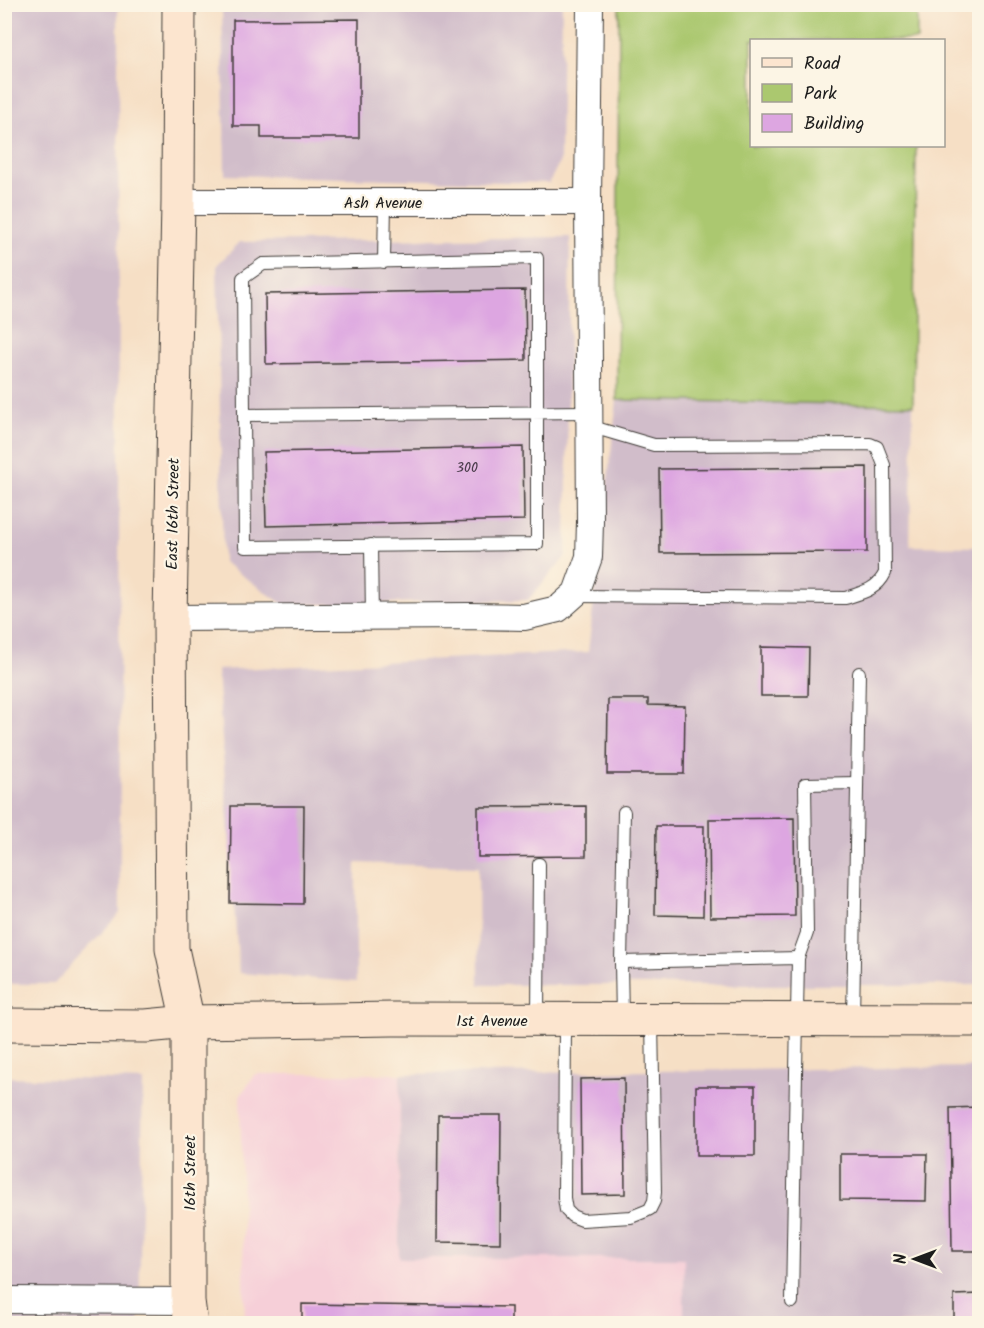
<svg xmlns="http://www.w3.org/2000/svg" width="984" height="1328" font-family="Kalam,sans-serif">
	<rect width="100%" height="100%" fill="#fcf5e5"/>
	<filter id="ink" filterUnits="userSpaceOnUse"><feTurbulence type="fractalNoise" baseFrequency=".0167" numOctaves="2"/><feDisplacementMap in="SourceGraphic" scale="12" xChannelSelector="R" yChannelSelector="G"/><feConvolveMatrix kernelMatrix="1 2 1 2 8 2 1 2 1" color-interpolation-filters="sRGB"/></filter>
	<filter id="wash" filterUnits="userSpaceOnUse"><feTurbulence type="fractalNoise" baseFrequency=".008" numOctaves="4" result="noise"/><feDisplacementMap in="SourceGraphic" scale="24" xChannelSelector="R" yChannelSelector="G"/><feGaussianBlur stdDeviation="1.35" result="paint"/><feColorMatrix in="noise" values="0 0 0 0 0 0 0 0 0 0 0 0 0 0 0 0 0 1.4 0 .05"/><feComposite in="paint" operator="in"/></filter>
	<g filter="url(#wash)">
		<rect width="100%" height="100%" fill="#f6dfc5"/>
		<path fill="#f6cfd8" d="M 255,1074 L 400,1074 L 399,1258 L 684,1258 L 684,1323 L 245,1323 L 240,1096 Z"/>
		<g fill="#d1bdca">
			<path d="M 5,4 L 118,5 L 120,913 L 54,984 L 5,984 Z"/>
			<path d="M 222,5 L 562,5 L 560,161 L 549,183 L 225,175 Z"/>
			<path d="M 570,237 L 566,556 L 528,600 L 284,605 L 223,562 L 217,265 L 240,242 Z"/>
			<path d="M 617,400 L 913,405 L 910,546 L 979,547 L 979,985 L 479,985 L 478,867 L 356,863 L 356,982 L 239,973 L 217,670 L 588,652 Z"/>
			<path d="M 979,1067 L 979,1323 L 684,1323 L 684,1258 L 399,1258 L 400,1074 Z"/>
			<path d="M 5,1077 L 143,1081 L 139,1323 L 5,1324 Z"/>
		</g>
		<path fill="#abc86f" stroke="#647246" stroke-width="1.5" d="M 619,5 L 917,5 L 917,40 L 752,40 L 752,146 L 916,146 L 913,405 L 617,400 Z"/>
		<g id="blocks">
			<g fill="#dda6e1">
				<path d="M 359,19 L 359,138 L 261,138 L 261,126 L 233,126 L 233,20 Z"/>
				<path d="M 525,290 L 526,360 L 266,364 L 265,294 Z"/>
				<path d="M 523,447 L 524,520 L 266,526 L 264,452 Z"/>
				<path d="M 867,467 L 867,552 L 660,553 L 659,469 Z"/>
				<path d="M 761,647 L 809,648 L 808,696 L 761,696 Z"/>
				<path d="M 608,699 L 648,699 L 648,705 L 685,706 L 684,774 L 607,774 Z"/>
				<path d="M 231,806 L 304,806 L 303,904 L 230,903 Z"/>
				<path d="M 586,806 L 586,856 L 478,857 L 478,807 Z"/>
				<path d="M 794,818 L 795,916 L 710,917 L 709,819 Z"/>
				<path d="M 656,826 L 704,826 L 703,916 L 655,915 Z"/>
				<path d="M 624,1078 L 625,1194 L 581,1195 L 580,1079 Z"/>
				<rect x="696" y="1086" width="59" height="70"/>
				<path d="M 980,1107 L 980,1251 L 952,1251 L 950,1108 Z"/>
				<path d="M 438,1115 L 501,1115 L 500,1243 L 437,1242 Z"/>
				<path d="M 840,1154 L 927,1154 L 926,1201 L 840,1200 Z"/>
				<path d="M 980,1294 L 980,1324 L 954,1324 L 954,1295 Z"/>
				<path d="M 302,1304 L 511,1307 L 511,1324 L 302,1324 Z"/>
			</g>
		</g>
	</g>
	<g filter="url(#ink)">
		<use href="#blocks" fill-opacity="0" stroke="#3d3935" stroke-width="1.5"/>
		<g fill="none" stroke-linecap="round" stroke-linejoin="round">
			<g stroke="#3d3935" stroke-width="14">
				<g id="lane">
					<path d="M 384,262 L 385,202"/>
					<path d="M 244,415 L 245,547 L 537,544 L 537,258 L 263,264 L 243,278 L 244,415 L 589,412"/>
					<path d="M 371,545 L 372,617"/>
					<path d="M 573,596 L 845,598 C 861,593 877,590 885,573 L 884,465 L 877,447 L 870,444 L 654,445 L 589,426"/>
					<path d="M 798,958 L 807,933 L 805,784 L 857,783"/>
					<path d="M 621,962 L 798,958 L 792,1302"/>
					<path d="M 853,1018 L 859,673"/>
					<path d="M 538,1019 L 539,864"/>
					<path d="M 622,1019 L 621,962 L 624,812"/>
					<path d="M 565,1020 L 564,1198 L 566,1210 L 572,1216 L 582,1220 L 631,1217 L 646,1211 L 650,1209 L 654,1201 L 655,1192 L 652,1021"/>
				</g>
			</g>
			<g stroke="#3d3935" stroke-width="28">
				<g id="street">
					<path d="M 178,202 L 588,202"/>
					<path d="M 170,618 L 469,616 L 524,617 L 558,609 L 576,593 L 589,557 L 590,522 L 588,202 L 590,4"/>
					<path d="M 4,1300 L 188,1301"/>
				</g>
			</g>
			<g stroke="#3d3935" stroke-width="35">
				<g id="secondary">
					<path d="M 179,4 L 178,202 L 170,618 L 172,949 L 188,1022 L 188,1301 L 191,1324"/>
					<path d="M 4,1025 L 146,1026 L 188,1022 L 393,1019 L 980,1020"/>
				</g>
			</g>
			<use href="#lane" stroke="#fff" stroke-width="12"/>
			<use href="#street" stroke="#fff" stroke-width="26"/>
			<use href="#secondary" stroke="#fce5cf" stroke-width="33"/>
		</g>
	</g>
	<g text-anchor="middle" stroke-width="4.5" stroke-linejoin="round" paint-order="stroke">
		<g font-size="14" fill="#4c3e4d">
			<text x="467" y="472">300</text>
		</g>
		<g font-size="16" fill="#1c1c1c" stroke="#fcf5e5">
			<text x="383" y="208">Ash Avenue</text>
			<text transform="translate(172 514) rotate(-89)" y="6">East 16th Street</text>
			<text x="492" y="1026">1st Avenue</text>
			<text transform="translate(189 1173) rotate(-90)" y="6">16th Street</text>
		</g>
	</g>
	<rect width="984" height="1328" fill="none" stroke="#fcf5e5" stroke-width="24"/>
	<rect x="750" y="39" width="195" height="108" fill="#fcf5e5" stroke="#a29e95" stroke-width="1.5"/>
	<rect x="762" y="58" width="30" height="9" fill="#fce5cf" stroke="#a29e95" stroke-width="1.5"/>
	<text x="804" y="69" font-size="18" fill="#1c1c1c">Road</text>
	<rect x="762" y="84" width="30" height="18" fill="#abc86f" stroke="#a29e95" stroke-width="1.5"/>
	<text x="804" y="99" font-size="18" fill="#1c1c1c">Park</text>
	<rect x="762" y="114" width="30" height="18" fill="#dda6e1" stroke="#a29e95" stroke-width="1.5"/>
	<text x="804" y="129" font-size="18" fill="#1c1c1c">Building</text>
	<g transform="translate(915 1259) rotate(270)" stroke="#fcf5e5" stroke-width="4.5" paint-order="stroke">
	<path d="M0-4.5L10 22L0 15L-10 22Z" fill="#1c1c1c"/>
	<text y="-9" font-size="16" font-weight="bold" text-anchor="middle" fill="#1c1c1c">N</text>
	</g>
</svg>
